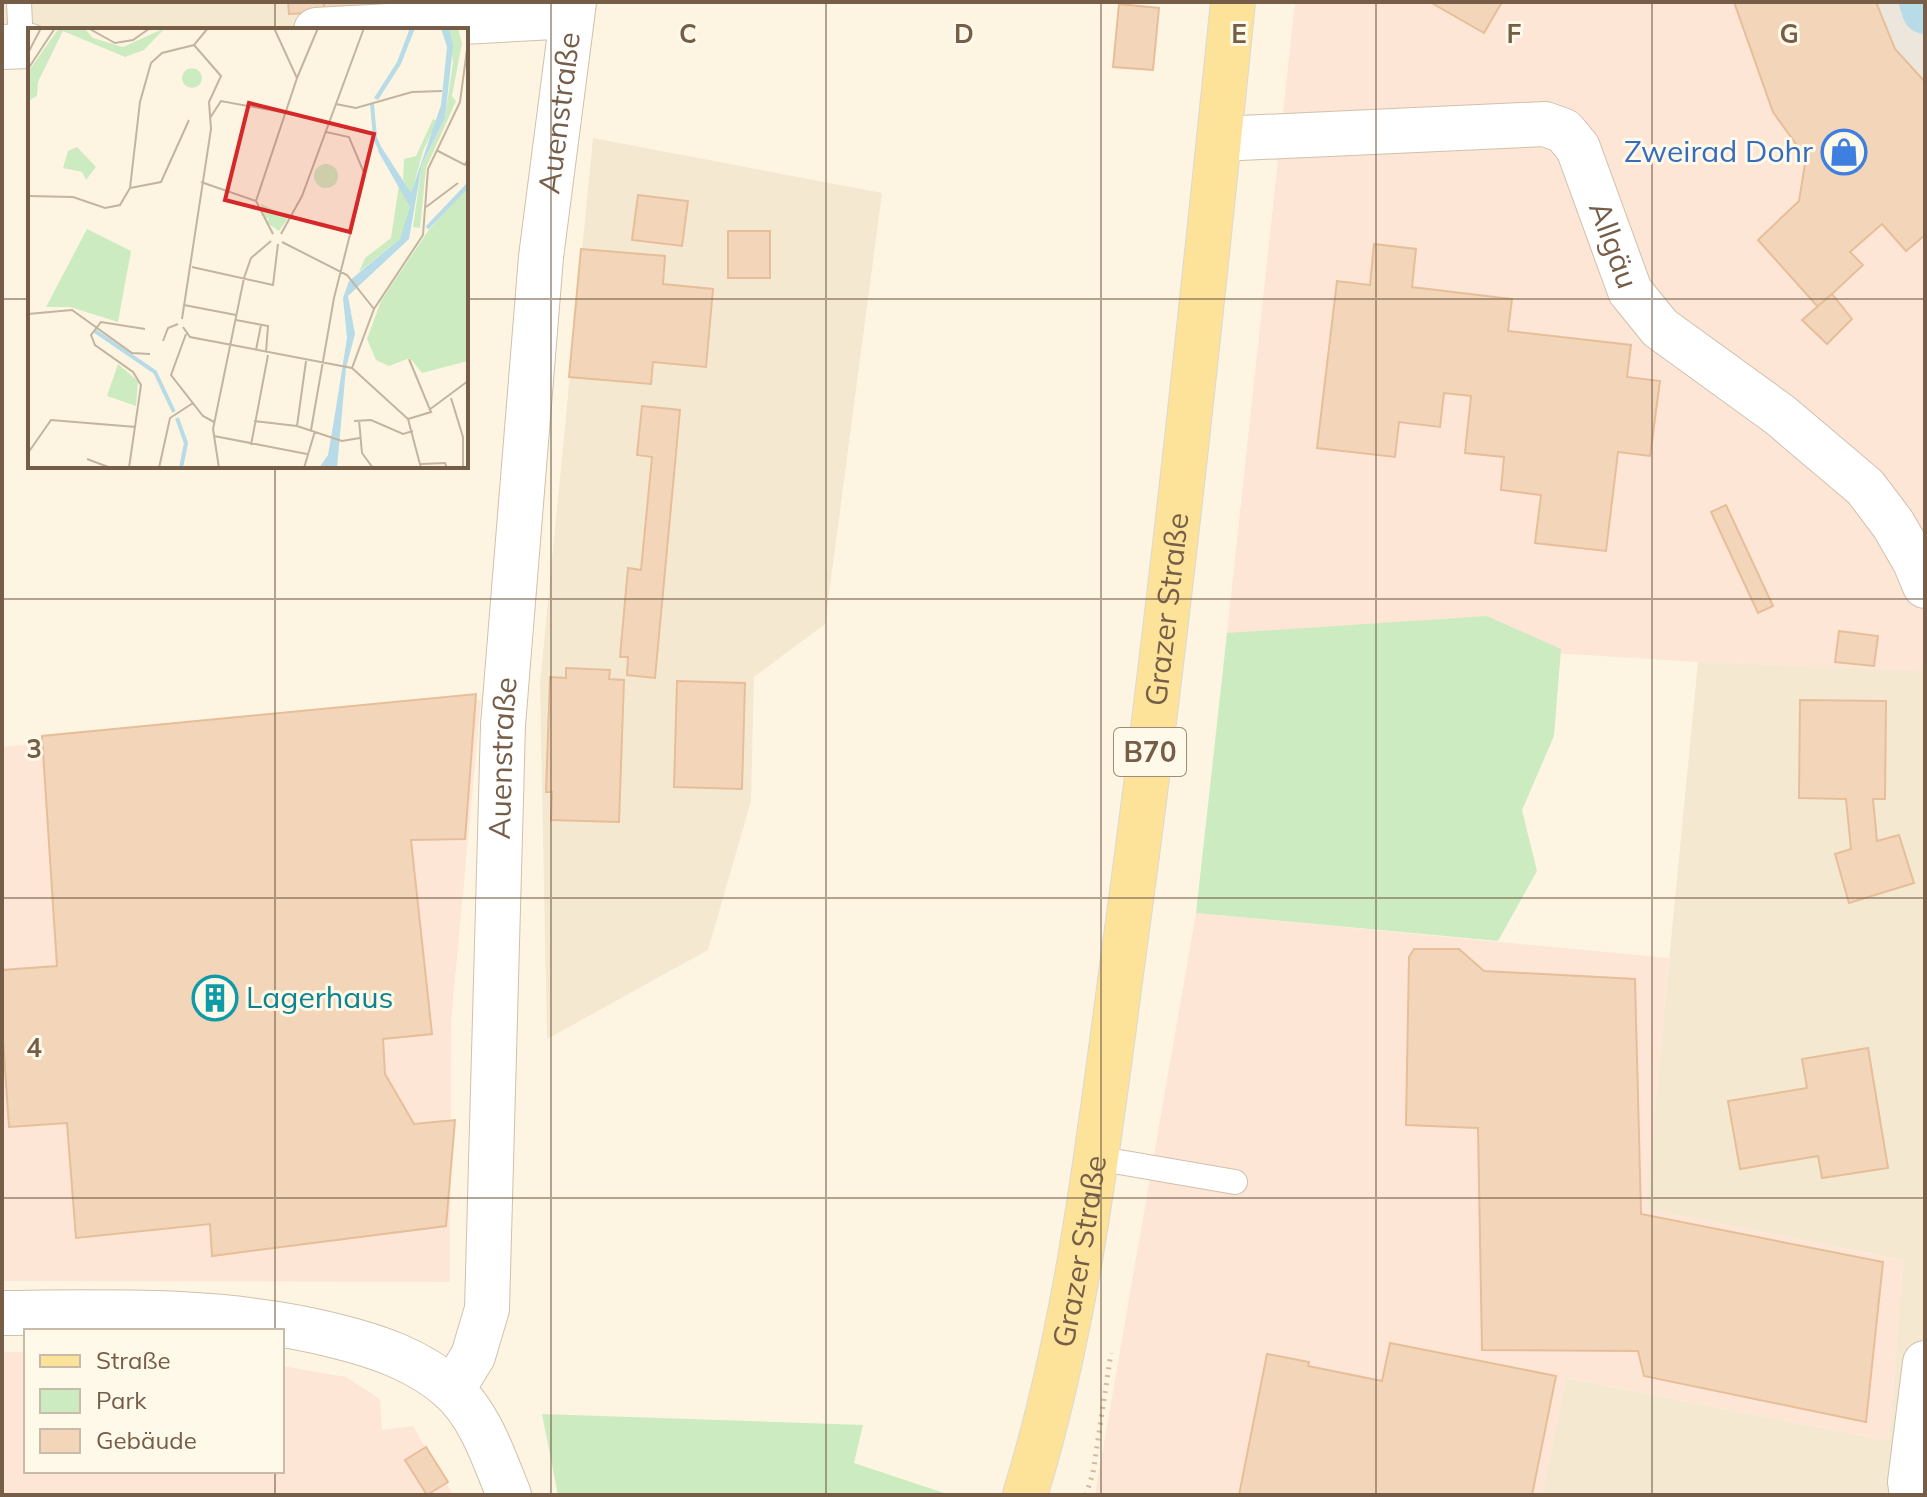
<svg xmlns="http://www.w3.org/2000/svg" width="1927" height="1497" font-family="Mulish,sans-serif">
	<rect width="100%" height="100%" fill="#fdf5e2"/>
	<g fill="#f5e8d1">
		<path d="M 2,2 L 324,2 L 327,30 L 30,30 L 2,67 Z"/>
		<path d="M 593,138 L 882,193 L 825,624 L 754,677 L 751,801 L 708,950 L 547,1039 L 540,684 Z"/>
		<path d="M 1698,662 L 1920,670 L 1925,663 L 1925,1495 L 1542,1495 L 1566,1378 L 1889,1441 L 1903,1260 L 1645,1209 Z"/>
	</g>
	<g fill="#fde6d6">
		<path d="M 1295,2 L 1876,2 L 1895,49 L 1925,82 L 1925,663 L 1920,671 L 1698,662 L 1227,633 Z"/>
		<path d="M 481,700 L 451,1022 L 450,1282 L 2,1281 L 2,747 Z"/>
		<path d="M 1196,913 L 1669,958 L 1646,1209 L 1903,1260 L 1889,1441 L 1566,1378 L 1542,1495 L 1095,1495 Z"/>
		<path d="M 2,1352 L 26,1352 L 26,1471 L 282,1471 L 282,1366 L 346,1377 L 380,1399 L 382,1430 L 413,1426 L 453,1495 L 2,1495 Z"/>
	</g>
	<path fill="#ece6dd" d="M 1876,2 L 1925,2 L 1925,82 L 1895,49 Z"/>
	<g fill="#cdebc1">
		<path d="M 1487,616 L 1561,649 L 1554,736 L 1522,810 L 1537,871 L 1498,941 L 1196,913 L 1227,633 Z"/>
		<path d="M 542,1414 L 863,1425 L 854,1463 L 950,1495 L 558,1495 Z"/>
	</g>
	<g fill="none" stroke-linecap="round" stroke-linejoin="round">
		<path stroke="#b7dbe7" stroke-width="46" d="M 1922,2 L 1925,11"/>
	</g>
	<g fill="#f3d6b9" stroke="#e6be99" stroke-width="2">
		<path d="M 288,2 L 324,2 L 324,12 L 289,14 Z"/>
		<path d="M 324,2 L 480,2 L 324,12 Z"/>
		<path d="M 1430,2 L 1502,2 L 1484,33 Z"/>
		<path d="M 1734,2 L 1876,2 L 1895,49 L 1925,82 L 1925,235 L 1906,251 L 1882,224 L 1850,252 L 1863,265 L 1818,307 L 1758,240 L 1799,201 L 1806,158 L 1773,112 Z"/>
		<path d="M 1119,4 L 1159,8 L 1153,70 L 1113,67 Z"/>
		<path d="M 638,195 L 688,201 L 682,246 L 632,240 Z"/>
		<rect x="728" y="231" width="42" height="47"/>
		<path d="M 1374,244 L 1416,249 L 1412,287 L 1512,299 L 1508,331 L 1631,345 L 1627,377 L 1660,381 L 1650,456 L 1618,452 L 1606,551 L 1535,543 L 1541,495 L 1501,490 L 1504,457 L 1465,453 L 1471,396 L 1444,393 L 1440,427 L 1399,422 L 1395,457 L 1317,448 L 1337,281 L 1370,285 Z"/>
		<path d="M 581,249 L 665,256 L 663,284 L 713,289 L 706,367 L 653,362 L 651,384 L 569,377 Z"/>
		<path d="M 1832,294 L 1852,319 L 1827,344 L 1802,320 Z"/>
		<path d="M 642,406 L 680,410 L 655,678 L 627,675 L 628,657 L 620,657 L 628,568 L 641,570 L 652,457 L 637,455 Z"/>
		<path d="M 1726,505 L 1773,606 L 1758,613 L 1711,512 Z"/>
		<path d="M 1839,631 L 1878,636 L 1874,666 L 1835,662 Z"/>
		<path d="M 566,668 L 610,670 L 609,679 L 624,680 L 619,822 L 551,820 L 552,792 L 546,792 L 550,677 L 566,678 Z"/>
		<path d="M 677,681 L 745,683 L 742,789 L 674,787 Z"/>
		<path d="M 476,694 L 465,839 L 411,840 L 432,1034 L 383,1039 L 385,1074 L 414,1124 L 455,1120 L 446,1226 L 212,1256 L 210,1224 L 76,1238 L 67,1123 L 9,1127 L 2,1026 L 2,970 L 57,966 L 42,736 Z"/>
		<path d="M 1800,700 L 1886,701 L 1885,799 L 1873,799 L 1877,841 L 1899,835 L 1914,883 L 1849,903 L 1835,854 L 1851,849 L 1846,799 L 1799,798 Z"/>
		<path d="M 1414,949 L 1459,949 L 1484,971 L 1635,979 L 1641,1214 L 1883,1262 L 1866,1422 L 1644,1376 L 1638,1351 L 1482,1350 L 1478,1128 L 1406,1125 L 1409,957 Z"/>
		<path d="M 1868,1048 L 1888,1168 L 1822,1178 L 1818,1156 L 1740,1169 L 1728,1101 L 1807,1088 L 1802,1059 Z"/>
		<path d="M 1390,1343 L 1556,1376 L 1532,1495 L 1239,1495 L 1267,1354 L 1309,1362 L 1308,1366 L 1382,1381 Z"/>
		<path d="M 426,1447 L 448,1482 L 427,1495 L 405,1460 Z"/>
	</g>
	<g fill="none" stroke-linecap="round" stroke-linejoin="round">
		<g stroke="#d0c0ac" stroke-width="26">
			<g id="service">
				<path d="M 19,2 L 21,46"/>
				<path d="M 1096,1158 L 1235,1182"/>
			</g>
		</g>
		<g stroke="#d0c0ac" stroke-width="46">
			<g id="minor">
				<path d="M 316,30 L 572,16"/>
				<path d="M 2,47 L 30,46"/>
				<path id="s1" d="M 1219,139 L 1545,124 L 1564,131 L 1578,148 L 1630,291 L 1660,328 L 1780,415 L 1865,487 L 1893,524 L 1915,562 L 1925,586"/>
				<path id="s2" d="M 452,1390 L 473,1356 L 487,1309 L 503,725 L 541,257 L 574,2"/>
				<path d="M 1912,1495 L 1910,1482 L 1925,1363"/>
			</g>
		</g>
		<g stroke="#d0c0ac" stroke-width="46">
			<path id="tertiary" d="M 2,1313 C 114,1312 226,1308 336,1336 C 376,1346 419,1360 451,1389 C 481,1416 494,1459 509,1495"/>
		</g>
		<g stroke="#ded8d3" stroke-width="46">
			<g id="primary">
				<path id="s3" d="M 1025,1495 C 1080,1317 1100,1128 1125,944 C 1168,631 1201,316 1233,2"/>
			</g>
		</g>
		<path stroke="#d8b99d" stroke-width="5" stroke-dasharray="2 6" stroke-linecap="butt" d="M 1086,1495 L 1093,1473 L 1111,1353"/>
		<use href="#service" stroke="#fff" stroke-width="24"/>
		<use href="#minor" stroke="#fff" stroke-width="44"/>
		<use href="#tertiary" stroke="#fff" stroke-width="44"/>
		<use href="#primary" stroke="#fde299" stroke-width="44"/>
	</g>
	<path fill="none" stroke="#755d48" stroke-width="2" stroke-opacity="0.55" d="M 275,2 L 275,30M 551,2 L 551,1495M 826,2 L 826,1495M 1101,2 L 1101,1495M 1376,2 L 1376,1495M 1652,2 L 1652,1495M 2,299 L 30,299M 466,299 L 1925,299M 275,466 L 275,1331M 2,599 L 1925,599M 2,898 L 1925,898M 2,1198 L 1925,1198M 275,1471 L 275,1495"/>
	<defs>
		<g id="shop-ring" transform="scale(2.3)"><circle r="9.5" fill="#fff9e9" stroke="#3f7fe0" stroke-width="1.5"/><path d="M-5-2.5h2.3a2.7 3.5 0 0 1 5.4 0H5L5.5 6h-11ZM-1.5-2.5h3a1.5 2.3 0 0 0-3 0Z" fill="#3f7fe0"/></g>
		<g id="building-ring" transform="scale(2.3)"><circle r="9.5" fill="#fff9e9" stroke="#0f9aa8" stroke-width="1.5"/><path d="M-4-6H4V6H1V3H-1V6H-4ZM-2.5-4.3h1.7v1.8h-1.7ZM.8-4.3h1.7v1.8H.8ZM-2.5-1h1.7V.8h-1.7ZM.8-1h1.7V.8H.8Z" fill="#0f9aa8"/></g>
	</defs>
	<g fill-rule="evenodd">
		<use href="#shop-ring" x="1844" y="152"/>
		<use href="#building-ring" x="215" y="998"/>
	</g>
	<g text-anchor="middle" stroke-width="6" stroke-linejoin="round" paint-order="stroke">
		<rect fill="#fff9e9" stroke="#9e8c78" stroke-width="2" x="1114" y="728" width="72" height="48" rx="6"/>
		<g font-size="28" font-weight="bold" fill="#755d48">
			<text x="1150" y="762">B70</text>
		</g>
		<g font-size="30" fill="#755d48" stroke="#fff9e9">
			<text dy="10" stroke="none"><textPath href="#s2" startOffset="1288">Auenstraße</textPath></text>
			<text dy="10" stroke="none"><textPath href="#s1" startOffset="472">Allgäu</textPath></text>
			<text dy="10" stroke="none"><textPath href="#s3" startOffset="898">Grazer Straße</textPath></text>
			<text dy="10" stroke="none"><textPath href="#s2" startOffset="640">Auenstraße</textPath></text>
			<text dy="10" stroke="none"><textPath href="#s3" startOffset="250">Grazer Straße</textPath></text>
		</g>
		<g font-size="30" fill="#366cbe" stroke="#fff9e9" text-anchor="end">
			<text x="1813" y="162">Zweirad Dohr</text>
		</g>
		<g font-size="30" fill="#0d838f" stroke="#fff9e9" text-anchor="start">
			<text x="246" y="1008">Lagerhaus</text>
		</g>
	</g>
	<g transform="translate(28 28)">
		<rect width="440" height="440" fill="#fdf5e2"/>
		<path d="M 31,0 L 56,0 L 65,10 L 95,19 L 137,0 L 116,22 L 97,29 L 35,3 L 10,54 L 9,68 L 0,73 L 0,44 ZM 421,0 L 430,0 L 434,15 L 424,68 L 428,73 L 398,140 L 392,200 L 385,199 L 394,136 L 417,90 L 425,34 ZM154 50a10 10 0 1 1 20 0a10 10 0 1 1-20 0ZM 405,91 L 409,93 L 395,123 L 383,167 L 375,152 L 376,131 L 388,128 ZM 49,119 L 68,139 L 58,152 L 54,144 L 35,140 L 40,123 ZM286 148a12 12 0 1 1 24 0a12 12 0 1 1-24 0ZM 371,157 L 382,179 L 378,200 L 372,211 L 331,244 L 337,230 L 363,210 ZM 440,158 L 440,333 L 394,345 L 382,330 L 361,338 L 348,332 L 339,311 L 353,273 L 400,203 ZM 233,176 L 261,189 L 251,203 L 239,195 L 241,189 L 237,193 ZM 59,201 L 103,223 L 90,294 L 42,279 L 18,279 ZM 90,336 L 110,353 L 108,378 L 79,368 Z" fill="#cdebc1"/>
		<path d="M 382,0 L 387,0 L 373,36 L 350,72 L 346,70 L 369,34 ZM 413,0 L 421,0 L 425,18 L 417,90 L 394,136 L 381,211 L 320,268 L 327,306 L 318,340 L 309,440 L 291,440 L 300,427 L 307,386 L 319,310 L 315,270 L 321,253 L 372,211 L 382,179 L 350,123 L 354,120 L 383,165 L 413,77 L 419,19 Z" fill="#b7dbe7"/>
		<path fill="none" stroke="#b7dbe7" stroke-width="4" d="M 344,76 L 347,110 L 354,125M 399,200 L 440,157M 67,303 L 127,344 L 146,384M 149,390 L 158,415 L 153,440"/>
		<path fill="none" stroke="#c3b39f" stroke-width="2" d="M 60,0 L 87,15 L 105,12 L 122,0M 0,25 L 13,0M 0,41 L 27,0M 269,50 L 290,0M 308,76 L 328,80 L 384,64 L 414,63M 182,90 L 193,73 L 258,85M 408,122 L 437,137 L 440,131M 173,154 L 228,173M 102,160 L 133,154 L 161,92M 0,168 L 45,169 L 77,180 L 92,177 L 102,160 L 112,74 L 123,35 L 134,25 L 166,17 L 180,0M 398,179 L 430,155M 245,206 L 228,173 L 269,50 L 246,0M 253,206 L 274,168 L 336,0M 254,214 L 319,247 L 346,281M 164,239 L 245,257 L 250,216M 156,277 L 208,287M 0,286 L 44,282 L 104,325 L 122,326M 154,291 L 183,101 L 181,74 L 193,48 L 166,17M 208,292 L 240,298 L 238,324M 155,299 L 162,309 L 204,317M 158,306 L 143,347 L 175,388 L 186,394M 135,313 L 140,300 L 150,296M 204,317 L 324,340M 228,322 L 233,297M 324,340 L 346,281 L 395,207 L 400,141 L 432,74 L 440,14M 324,340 L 380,391 L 393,440M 423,370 L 435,409 L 435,440M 401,382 L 440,353M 380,391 L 403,384 L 381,331M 331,392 L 334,425 L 345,440M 226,393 L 269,398 L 314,413 L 332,410M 326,393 L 343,392 L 375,406 L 385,403M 269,398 L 278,333M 283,402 L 306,270 L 337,147 L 321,109 L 298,104M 186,408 L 279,426M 223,417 L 240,327M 0,425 L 23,392 L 108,399M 59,431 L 83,440M 393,436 L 417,435 L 419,440M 101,440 L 113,357 L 105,344 L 67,317 L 63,307 L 73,294 L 117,301M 131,440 L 142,390 L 165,375M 191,440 L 185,401 L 216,250 L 223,230 L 243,213M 276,440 L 287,403"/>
		<path fill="#d62828" fill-opacity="0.15" stroke="#d62828" stroke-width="4" d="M 221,75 L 346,106 L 322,204 L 197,172 Z"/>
		<rect width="440" height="440" fill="none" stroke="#755d48" stroke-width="4"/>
	</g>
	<g font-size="26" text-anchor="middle" font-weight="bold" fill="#755d48" stroke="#fff9e9" stroke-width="6" stroke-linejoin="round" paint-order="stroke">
		<text x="688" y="43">C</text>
		<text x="964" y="43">D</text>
		<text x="1239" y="43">E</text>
		<text x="1514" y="43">F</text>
		<text x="1789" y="43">G</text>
		<text x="34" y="758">3</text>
		<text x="34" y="1057">4</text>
	</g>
	<rect width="1927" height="1497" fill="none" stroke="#755d48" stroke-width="8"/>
	<rect x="24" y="1329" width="260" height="144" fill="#fff9e9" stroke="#c8bba9" stroke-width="2"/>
	<rect x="40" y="1355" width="40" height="12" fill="#fde299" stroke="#c8bba9" stroke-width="2"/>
	<text x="96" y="1369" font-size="24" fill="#755d48">Straße</text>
	<rect x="40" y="1389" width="40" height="24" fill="#cdebc1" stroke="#c8bba9" stroke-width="2"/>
	<text x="96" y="1409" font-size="24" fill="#755d48">Park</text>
	<rect x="40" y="1429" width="40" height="24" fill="#f3d6b9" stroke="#c8bba9" stroke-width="2"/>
	<text x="96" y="1449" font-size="24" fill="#755d48">Gebäude</text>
</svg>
